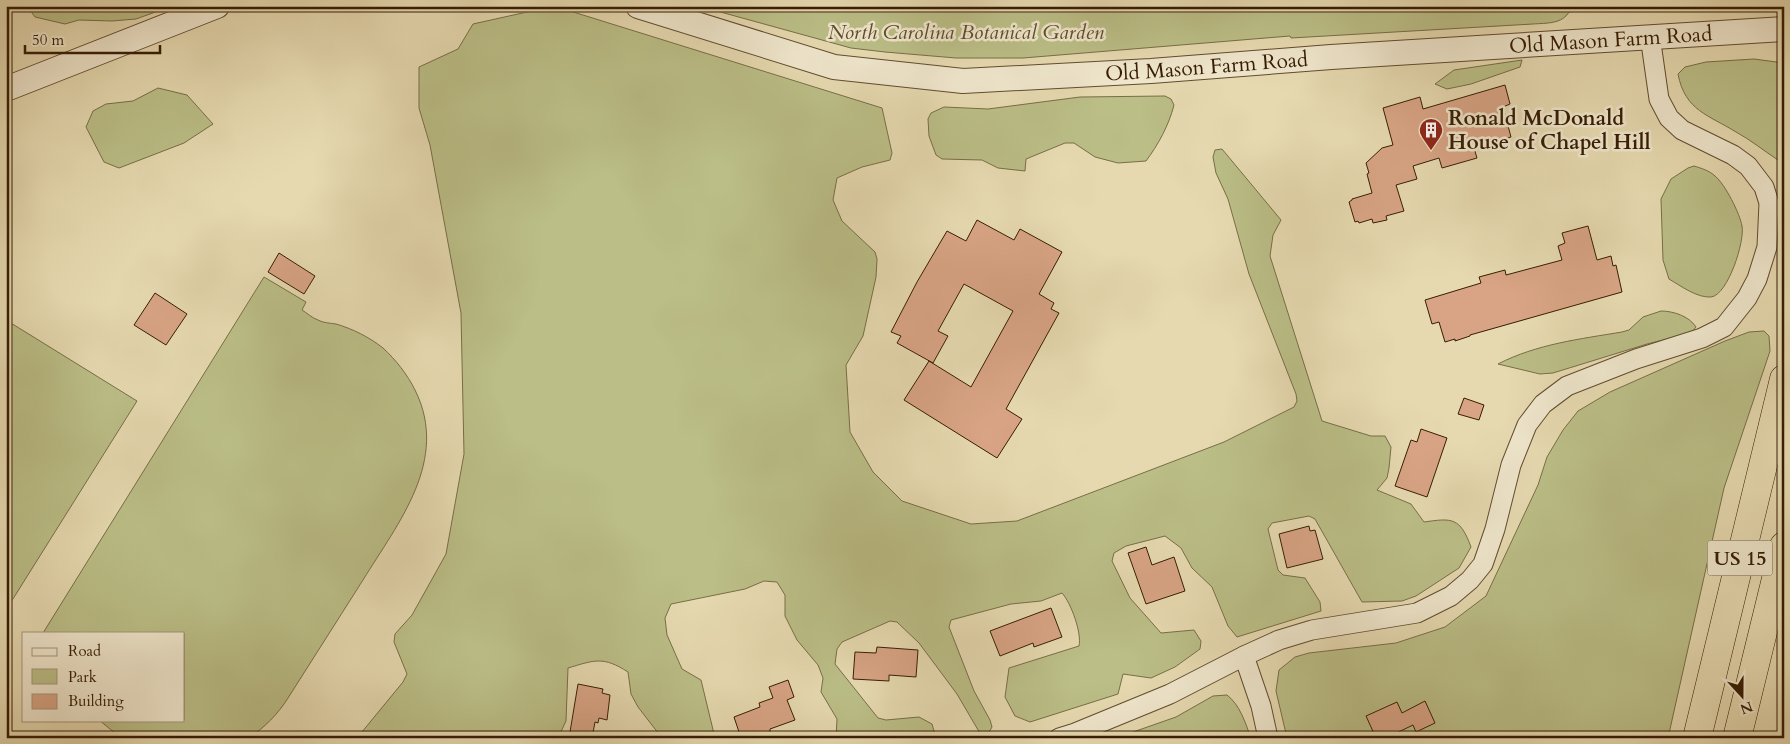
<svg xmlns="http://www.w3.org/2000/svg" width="1790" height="744" font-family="Cardo,serif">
	<rect width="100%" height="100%" fill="#e6d9b0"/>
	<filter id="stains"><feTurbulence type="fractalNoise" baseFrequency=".004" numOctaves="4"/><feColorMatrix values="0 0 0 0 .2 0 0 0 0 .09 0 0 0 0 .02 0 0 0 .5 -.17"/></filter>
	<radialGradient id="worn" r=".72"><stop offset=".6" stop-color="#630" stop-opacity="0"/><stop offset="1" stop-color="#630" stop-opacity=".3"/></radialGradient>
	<g fill="#bbbe87" stroke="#786e46">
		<path d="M 27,6 L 172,6 L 136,19 L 112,21 L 79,20 L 65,24 L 35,17 Z"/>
		<path d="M 554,6 L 882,108 L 892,153 L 890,160 L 862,167 L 837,178 L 833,200 L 842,221 L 875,252 L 877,259 L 876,277 L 863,336 L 846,365 L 850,432 L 873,472 L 902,501 L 971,524 L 1017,521 L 1224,442 L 1294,407 L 1297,401 L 1296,394 L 1249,274 L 1228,199 L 1216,173 L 1213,157 L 1215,150 L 1222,149 L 1281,220 L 1273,235 L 1270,256 L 1322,421 L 1371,436 L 1385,436 L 1391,447 L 1389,468 L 1387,478 L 1377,490 L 1411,504 L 1424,522 C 1452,518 1460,517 1471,547 L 1459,568 L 1416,596 L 1402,601 L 1362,602 L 1315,519 L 1309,516 L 1272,523 L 1268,529 L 1278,570 L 1283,575 L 1305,578 L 1320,602 L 1321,611 L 1237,637 L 1228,626 L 1212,587 L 1192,568 L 1181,548 L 1165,536 L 1126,546 L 1114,553 L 1112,561 L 1130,598 L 1161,633 L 1194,630 L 1201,641 L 1200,649 L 1175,667 L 1151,678 L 1123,674 L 1118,694 L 1030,722 L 1015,716 L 1005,697 L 1009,668 L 1079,646 C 1082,633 1071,603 1062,593 L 1041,601 L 1011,604 L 951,620 L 949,627 L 974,691 L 990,720 L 992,727 L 988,734 L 981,735 L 957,694 L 919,643 L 897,622 L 890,621 L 842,642 L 837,649 L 835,664 L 878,718 L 886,720 L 919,717 L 932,724 L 936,738 L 836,738 L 837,719 L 821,692 L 823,678 L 818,665 L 797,640 L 785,616 L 785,595 L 777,582 L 764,581 L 745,589 L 671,604 L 665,618 L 667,635 L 682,669 L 701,680 L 715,738 L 662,738 L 638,707 L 631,694 L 628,672 C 603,656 595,660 568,668 L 566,721 L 558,738 L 357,738 L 403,682 L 407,674 L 394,642 L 395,634 L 412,615 L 446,554 L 464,454 L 461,313 L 430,145 L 419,108 L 419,67 L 458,49 L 473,24 Z"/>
		<path d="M 707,6 L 1639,6 L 1569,12 C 1562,24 1547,23 1533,24 L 1291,38 L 1290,36 L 1023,58 L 956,58 L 885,52 L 851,48 L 706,8 Z"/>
		<path d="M 1754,59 L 1784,63 L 1784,149 L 1778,160 C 1764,151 1751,140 1736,132 C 1709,115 1685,111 1678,74 L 1685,67 L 1706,62 Z"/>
		<path d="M 1522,60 L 1520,67 L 1471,84 L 1447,89 L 1435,84 L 1454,70 Z"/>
		<path d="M 158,88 L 187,95 L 213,124 L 184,143 L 119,168 L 104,162 L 86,127 L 93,111 L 106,104 L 133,101 Z"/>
		<path d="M 1165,96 L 1171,99 L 1174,105 C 1169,125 1158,145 1146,161 L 1118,163 L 1095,157 L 1074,143 L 1065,143 L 1026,159 L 1025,171 L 998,168 L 982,160 L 942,159 L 936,155 L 929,136 L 928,119 L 931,113 L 944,107 L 988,109 L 1080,97 Z"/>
		<path d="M 1694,166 C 1701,168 1710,171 1715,176 C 1725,184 1740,214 1742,226 C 1745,241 1728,295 1711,297 C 1697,298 1681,286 1669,279 L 1663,260 L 1661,199 L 1671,179 L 1688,168 Z"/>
		<path d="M 264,277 L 306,302 L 302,310 C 307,313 312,318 318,320 C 323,323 330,323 336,324 C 353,329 369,337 383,348 C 396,360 407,374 415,390 C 450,460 398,523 363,580 C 338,619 313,659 288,698 C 278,714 265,727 249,738 L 121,738 L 99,720 L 184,720 L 184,633 L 43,633 Z"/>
		<path d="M 1661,311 C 1673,311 1689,316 1696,327 L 1692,332 L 1683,335 L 1647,344 L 1553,373 L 1540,374 L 1498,364 C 1537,344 1580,339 1622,332 L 1629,330 L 1643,317 Z"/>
		<path d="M 6,320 L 137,401 L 6,610 Z"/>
		<path d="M 1764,331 L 1769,336 L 1770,351 L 1724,488 L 1668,738 L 1287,738 L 1276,691 L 1279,670 L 1295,657 L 1309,653 L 1396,643 L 1445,627 L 1486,596 L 1538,485 L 1547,457 L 1563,430 L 1578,411 L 1610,392 L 1725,341 L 1749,332 Z"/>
		<path d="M 1227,695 C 1240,705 1245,722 1251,738 L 1116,738 L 1176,717 L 1213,696 Z"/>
	</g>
	<g fill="#d8a485" stroke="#361d04">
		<path d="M 1505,85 L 1510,104 L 1503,107 L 1511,137 L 1474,148 L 1477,158 L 1442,168 L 1439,158 L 1413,166 L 1417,179 L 1396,185 L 1404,211 L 1386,216 L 1387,220 L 1373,223 L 1372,219 L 1359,223 L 1358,221 L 1355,222 L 1349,202 L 1352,200 L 1352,199 L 1372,193 L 1367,174 L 1369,173 L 1366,163 L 1382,148 L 1393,145 L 1383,108 L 1420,97 L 1423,109 Z"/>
		<path d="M 977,220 L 1014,240 L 1020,229 L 1062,252 L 1039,294 L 1054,303 L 1051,309 L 1059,313 L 1006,409 L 1022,419 L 997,458 L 904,400 L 929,361 L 971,387 L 1013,311 L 964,284 L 938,331 L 948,336 L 933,363 L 897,343 L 901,336 L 891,332 L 917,282 L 947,231 L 966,241 Z"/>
		<path d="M 1588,226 L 1597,260 L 1611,256 L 1613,266 L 1616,265 L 1622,292 L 1470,335 L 1470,336 L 1455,341 L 1455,339 L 1445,342 L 1439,322 L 1432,324 L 1425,300 L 1481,283 L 1479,277 L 1505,270 L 1506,275 L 1562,260 L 1558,246 L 1565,243 L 1562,233 Z"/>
		<path d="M 279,253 L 315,276 L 304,294 L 268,272 Z"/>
		<path d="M 155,293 L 187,314 L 166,345 L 134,325 Z"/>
		<path d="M 1464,398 L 1484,405 L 1479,420 L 1458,414 Z"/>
		<path d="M 1421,429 L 1447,438 L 1427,497 L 1395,486 L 1411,440 L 1417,442 Z"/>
		<path d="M 1309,526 L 1310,531 L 1315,530 L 1323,559 L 1287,568 L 1279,534 Z"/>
		<path d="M 1146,547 L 1152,565 L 1174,557 L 1185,591 L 1146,604 L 1128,553 Z"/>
		<path d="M 1051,608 L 1062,637 L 1034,647 L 1033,643 L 1000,656 L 990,631 Z"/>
		<path d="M 877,647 L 918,650 L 916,677 L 889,675 L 889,681 L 853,679 L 855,652 L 876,653 Z"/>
		<path d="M 788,680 L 794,697 L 787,700 L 795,720 L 770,729 L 770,732 L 754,738 L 741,738 L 734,717 L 760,707 L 759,703 L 773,698 L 769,687 Z"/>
		<path d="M 578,684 L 603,689 L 602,693 L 610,695 L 607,720 L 599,718 L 598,723 L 595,722 L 592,738 L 569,738 Z"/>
		<path d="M 1425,701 L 1435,723 L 1416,732 L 1413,725 L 1386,738 L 1376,738 L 1366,716 L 1397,702 L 1402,713 Z"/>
	</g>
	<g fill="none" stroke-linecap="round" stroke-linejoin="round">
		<g stroke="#624c2f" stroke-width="21">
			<g id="minor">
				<path d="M 1244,656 L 1279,640 L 1312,630 L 1417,613 L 1451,596 L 1470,580 L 1483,564 L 1495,529 L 1511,465 L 1527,425 L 1543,404 L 1567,386 L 1636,359 L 1702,338 L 1724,327 L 1747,298 L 1757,279 L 1767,247 L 1769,203 L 1764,187 L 1748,166 L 1733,155 L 1682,130 L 1669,118 L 1659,99 L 1650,36"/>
				<path d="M 1059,738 L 1075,733 L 1170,694 L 1244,656 L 1261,706 L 1268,738"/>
			</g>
		</g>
		<g stroke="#624c2f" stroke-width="26">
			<g id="tertiary">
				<path id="s1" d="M 638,6 L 834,67 L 963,81 L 1151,71 L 1331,57 L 1784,29"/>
				<path d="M 6,89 L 217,6"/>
			</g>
		</g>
		<g stroke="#361d04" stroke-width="29">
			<g id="trunk">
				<path d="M 1697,738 L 1784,379"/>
				<path d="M 1737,738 L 1784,546"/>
			</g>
		</g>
		<use href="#minor" stroke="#efe6cc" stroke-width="19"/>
		<use href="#tertiary" stroke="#efe6cc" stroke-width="24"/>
		<use href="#trunk" stroke="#e6d9b0" stroke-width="28"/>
	</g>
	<defs>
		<g id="building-pin" transform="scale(1.25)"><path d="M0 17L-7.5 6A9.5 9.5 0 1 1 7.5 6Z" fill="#8f2418" stroke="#efe6cc"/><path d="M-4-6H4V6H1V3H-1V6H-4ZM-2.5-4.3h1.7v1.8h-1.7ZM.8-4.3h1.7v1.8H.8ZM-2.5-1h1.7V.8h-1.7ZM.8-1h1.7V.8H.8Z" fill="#fff"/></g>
	</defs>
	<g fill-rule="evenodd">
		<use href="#building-pin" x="1431" y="130"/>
	</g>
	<g text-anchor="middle" stroke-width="5" stroke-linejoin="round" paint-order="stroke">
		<rect fill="#efe6cc" stroke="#6e5940" stroke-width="1" x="1707.5" y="540.5" width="65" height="35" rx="4"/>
		<g font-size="20" font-weight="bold" fill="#361d04">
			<text x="1740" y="565">US 15</text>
		</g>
		<g font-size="21" font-style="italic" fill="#5e4d2b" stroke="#efe6cc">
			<text x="966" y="39">North Carolina Botanical Garden</text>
		</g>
		<g font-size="21" fill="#361d04" stroke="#efe6cc">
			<text dy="7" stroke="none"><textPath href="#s1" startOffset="984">Old Mason Farm Road</textPath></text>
			<text dy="7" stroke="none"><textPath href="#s1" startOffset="579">Old Mason Farm Road</textPath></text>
		</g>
		<g font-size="21" font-weight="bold" fill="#361d04" stroke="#efe6cc" text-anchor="start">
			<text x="1448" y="125">Ronald McDonald<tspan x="1448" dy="24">House of Chapel Hill</tspan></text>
		</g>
	</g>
	<rect width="1790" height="744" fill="none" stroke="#e6d9b0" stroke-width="25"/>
	<rect x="8" y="8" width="1775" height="729" fill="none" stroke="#361d04" stroke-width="2.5"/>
	<rect x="12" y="12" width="1765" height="719" fill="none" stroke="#361d04"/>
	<rect x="22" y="632" width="162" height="90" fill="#efe6cc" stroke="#a5967c"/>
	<rect x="32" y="648" width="25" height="8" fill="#efe6cc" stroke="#a5967c"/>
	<text x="68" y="656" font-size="15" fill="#361d04">Road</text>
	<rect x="32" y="669" width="25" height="15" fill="#bbbe87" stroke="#a5967c"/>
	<text x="68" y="682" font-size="15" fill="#361d04">Park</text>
	<rect x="32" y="694" width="25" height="15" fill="#d8a485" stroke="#a5967c"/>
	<text x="68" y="706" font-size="15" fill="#361d04">Building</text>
	<g transform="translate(1742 696) rotate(159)" stroke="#efe6cc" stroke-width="4" paint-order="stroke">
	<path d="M0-4L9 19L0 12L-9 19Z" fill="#361d04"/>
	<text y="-8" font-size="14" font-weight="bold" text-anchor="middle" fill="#361d04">N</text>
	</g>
	<path d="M25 45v8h135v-8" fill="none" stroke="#361d04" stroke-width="2.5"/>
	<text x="32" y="45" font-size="15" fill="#361d04" stroke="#efe6cc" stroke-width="4" paint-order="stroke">50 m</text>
	<rect width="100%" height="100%" filter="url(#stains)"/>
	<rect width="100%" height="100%" fill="url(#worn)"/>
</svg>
